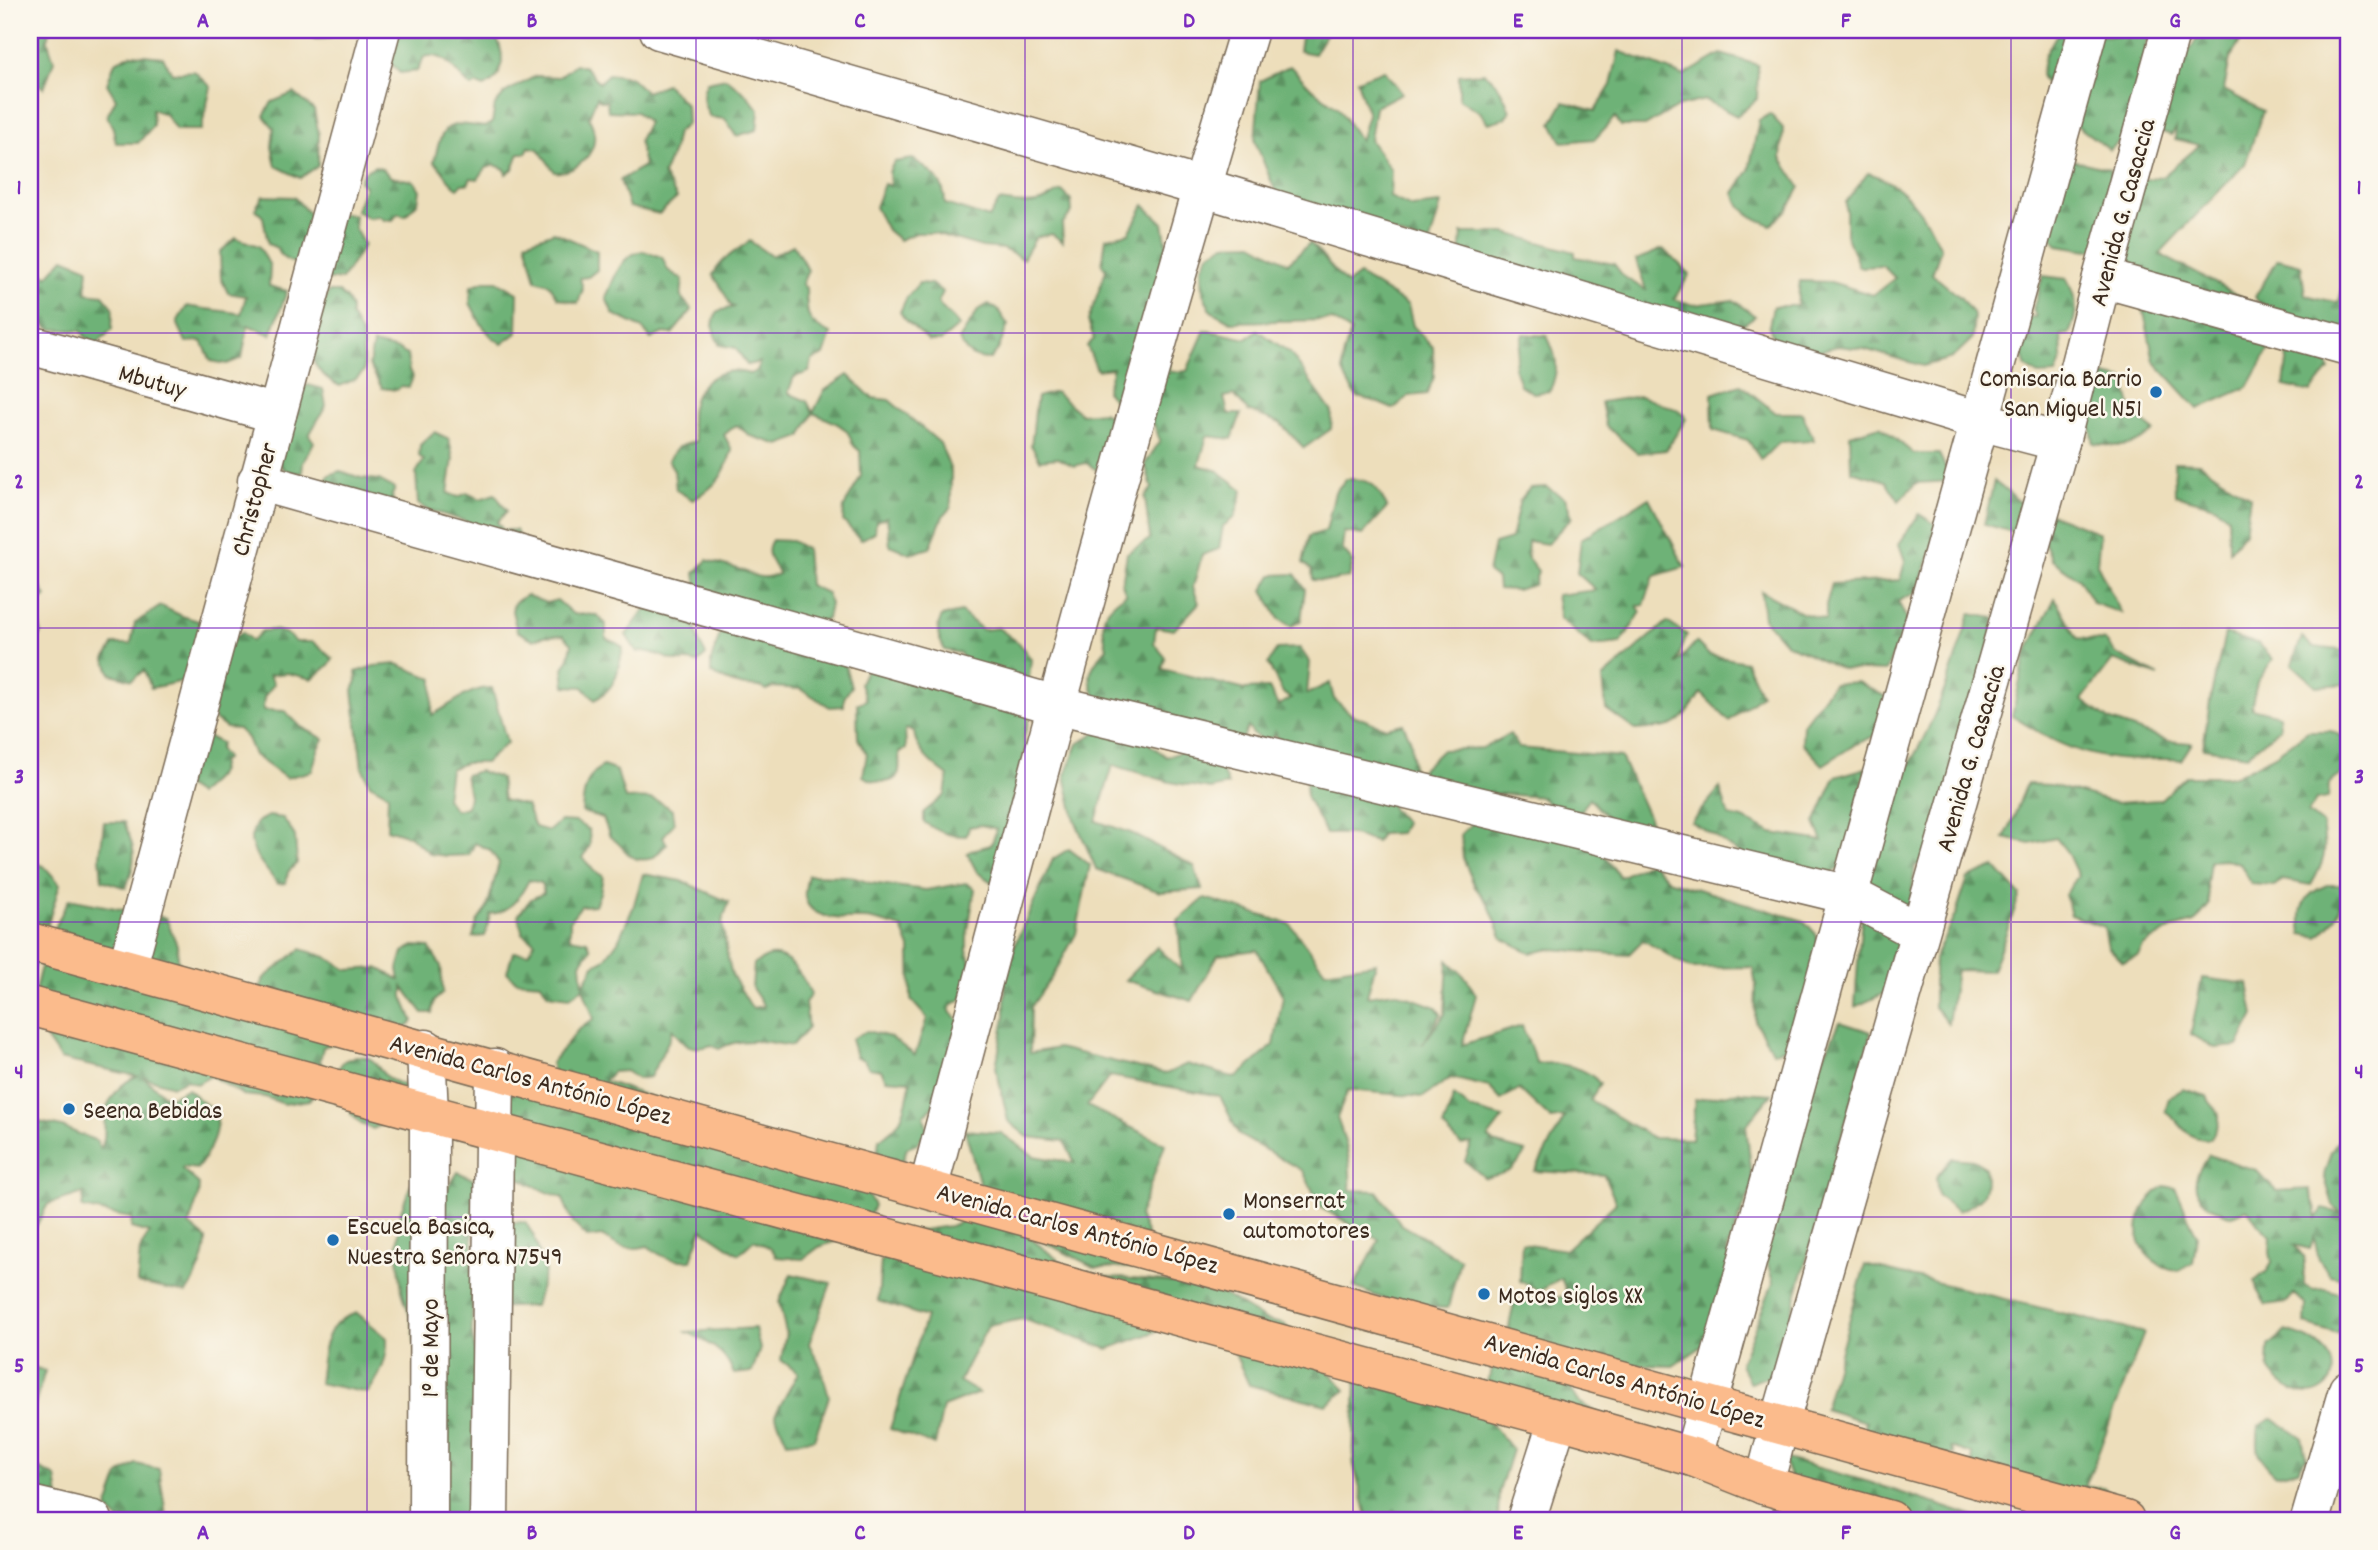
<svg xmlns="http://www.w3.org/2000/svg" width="2378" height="1550" font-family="Dekko,sans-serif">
	<defs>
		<pattern id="forest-firs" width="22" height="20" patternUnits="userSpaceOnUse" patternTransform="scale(1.75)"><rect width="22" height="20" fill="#6eb277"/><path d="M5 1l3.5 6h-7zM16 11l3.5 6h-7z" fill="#5c9161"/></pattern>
	</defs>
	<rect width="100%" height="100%" fill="#fbf7ec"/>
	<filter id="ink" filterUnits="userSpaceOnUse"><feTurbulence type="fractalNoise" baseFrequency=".0143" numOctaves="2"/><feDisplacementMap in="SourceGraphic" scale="14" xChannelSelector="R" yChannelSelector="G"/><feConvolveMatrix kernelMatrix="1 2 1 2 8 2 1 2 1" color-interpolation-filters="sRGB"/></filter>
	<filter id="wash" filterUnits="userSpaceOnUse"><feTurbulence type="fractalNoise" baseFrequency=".00686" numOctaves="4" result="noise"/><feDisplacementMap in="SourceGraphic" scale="28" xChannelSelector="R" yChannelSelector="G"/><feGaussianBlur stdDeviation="1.57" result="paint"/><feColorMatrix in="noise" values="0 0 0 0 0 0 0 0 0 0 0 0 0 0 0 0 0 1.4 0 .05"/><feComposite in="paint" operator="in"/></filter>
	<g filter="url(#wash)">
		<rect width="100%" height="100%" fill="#eddebb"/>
		<g fill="url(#forest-firs)" stroke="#546e4a" stroke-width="2">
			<path d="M 37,30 L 50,30 L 47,39 L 54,61 L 44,88 L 30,78 L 30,55 Z"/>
			<path d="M 304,30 L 338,30 L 329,38 L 315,39 Z"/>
			<path d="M 381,30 L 492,30 C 505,49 508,76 484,87 L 477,84 L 472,87 C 454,75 449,51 424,57 L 417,71 L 400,73 C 387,62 384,46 381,30 Z"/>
			<path d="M 1302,30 L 1328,30 L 1314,54 L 1299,51 Z"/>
			<path d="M 2113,30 L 2153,30 L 2145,47 L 2185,59 L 2186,54 L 2204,30 L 2248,30 L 2230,58 L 2224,90 L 2263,111 L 2245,164 L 2159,254 L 2240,296 L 2268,316 L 2255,297 L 2278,259 L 2301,265 L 2305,295 L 2335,302 L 2339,301 L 2348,271 L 2348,341 L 2321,339 L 2329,370 L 2311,392 L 2284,386 L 2289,345 L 2279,332 L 2248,387 L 2198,409 L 2154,361 L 2141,298 L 2102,248 L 2088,250 L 2058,245 L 2043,226 L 2072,160 L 2109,169 L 2119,196 L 2125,182 L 2162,177 L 2200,145 L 2175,139 L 2176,128 L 2171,135 L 2137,124 L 2110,150 L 2060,113 L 2041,75 L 2045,55 L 2057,34 L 2118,36 Z"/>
			<path d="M 1619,51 L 1683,76 L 1721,54 L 1758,65 L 1757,99 L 1737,116 L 1705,100 L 1679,106 L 1645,126 L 1621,126 L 1615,117 L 1595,139 L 1562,142 L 1552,123 L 1564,102 L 1595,111 L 1611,85 Z"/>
			<path d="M 132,54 L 163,57 L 172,73 L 194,71 L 211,87 L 201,130 L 176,130 L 165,114 L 152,109 L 153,126 L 138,143 L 116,143 L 113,128 L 107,116 L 116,99 L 107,84 L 115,62 Z"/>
			<path d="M 575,64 L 585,67 L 599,83 L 608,74 L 630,77 L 646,92 L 666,84 L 686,105 L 687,124 L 677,132 L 673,151 L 663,175 L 677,198 L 659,214 L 629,207 L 620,180 L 644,166 L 639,140 L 648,122 L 636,112 L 608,111 L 607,101 L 601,101 L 597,97 L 589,117 C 590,121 594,128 594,133 C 597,154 575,174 555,172 L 538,149 L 529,147 L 526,153 L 519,153 L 513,169 L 506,174 L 505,169 L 495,165 L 486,168 L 478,179 L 471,178 L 468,184 L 462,184 L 458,188 C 446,181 445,170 434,162 C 443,123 446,121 485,127 L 492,123 L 495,105 L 506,92 L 536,76 L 559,77 Z"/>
			<path d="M 1290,66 L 1311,88 L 1338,108 L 1360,141 L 1368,115 L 1357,80 L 1384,70 L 1402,93 L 1375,107 L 1370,140 L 1391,170 L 1390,197 L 1411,207 L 1441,204 L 1429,245 L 1276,193 L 1255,141 L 1260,81 Z"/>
			<path d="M 1484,73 C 1497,80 1505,97 1510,111 L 1506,118 L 1488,123 L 1480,112 L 1459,99 L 1459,75 Z"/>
			<path d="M 726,78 L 747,95 L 759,110 L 757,130 L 736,136 L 725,119 L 710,117 C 703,104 700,95 707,82 Z"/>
			<path d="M 294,93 L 314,110 L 319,135 L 318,166 L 300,178 L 276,166 L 272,147 L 274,128 L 264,116 L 272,102 Z"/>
			<path d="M 1770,114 L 1783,128 L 1781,158 L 1800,187 L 1788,209 L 1771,225 C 1753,218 1740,212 1734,193 L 1749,170 L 1759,120 Z"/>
			<path d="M 913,159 C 931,172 945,180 945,204 L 989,218 L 999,201 C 1013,203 1034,207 1047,199 C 1053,195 1054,193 1062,191 L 1071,200 L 1072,212 L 1062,224 L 1063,242 L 1052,234 L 1036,237 L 1023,259 L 1003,249 L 982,247 L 934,233 L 916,233 L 899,240 L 887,230 L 875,207 L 884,184 L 890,186 L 889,172 L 894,162 Z"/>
			<path d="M 375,166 L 381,168 L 391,177 L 414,181 L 420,190 L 418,202 L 405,216 L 398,213 L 393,220 L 384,220 L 378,216 L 368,218 L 356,210 L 365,186 L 360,182 C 363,170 366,171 375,166 Z"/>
			<path d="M 1868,173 C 1905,184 1925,214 1941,248 L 1932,274 L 1961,298 L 1974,316 L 1972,339 L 1952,358 L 1923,366 L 1864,349 L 1838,346 L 1810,353 L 1778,351 L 1769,326 L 1773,306 L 1797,306 L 1800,281 L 1831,282 L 1873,295 L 1895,278 L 1883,266 L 1859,267 L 1846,234 L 1846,202 Z"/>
			<path d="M 263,196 L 294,197 L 314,219 L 325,212 L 354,215 L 355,229 L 364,245 L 342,279 L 326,280 L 310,264 C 294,263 284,264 277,248 L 268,244 L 263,217 L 255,209 Z"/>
			<path d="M 1144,205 L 1163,223 L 1169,259 L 1170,372 L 1187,371 L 1205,330 L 1247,339 L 1257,330 L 1290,353 L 1332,412 L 1331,429 L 1304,448 L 1280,423 L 1248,411 L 1234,395 L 1224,397 L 1228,414 L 1241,414 L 1232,439 L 1207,436 L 1199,465 L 1218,471 L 1243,490 L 1235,517 L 1223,526 L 1219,549 L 1202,555 L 1193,587 L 1199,603 L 1174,630 L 1156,627 L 1154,643 L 1165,657 L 1162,669 L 1242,689 L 1243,692 L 1245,689 L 1269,688 L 1278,706 L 1291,698 L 1283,693 L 1268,664 L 1277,649 L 1300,648 L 1310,663 L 1307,694 L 1330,683 L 1334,699 L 1352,715 L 1386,728 L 1403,724 L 1411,741 L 1413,769 L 1399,788 L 1385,785 L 1392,808 L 1405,823 L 1400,833 L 1381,834 L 1376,842 L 1350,834 L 1326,834 L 1306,796 L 1307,765 L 1278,742 L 1275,730 L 1274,736 L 1264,741 L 1252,733 L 1248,727 L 1240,744 L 1098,704 C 1087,677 1086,671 1107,648 C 1100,618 1101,611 1126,594 L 1122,584 L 1127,553 L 1150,539 L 1145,497 L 1152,488 L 1145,464 L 1160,441 L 1154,424 L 1126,414 L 1106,391 L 1113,368 L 1097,370 L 1087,346 L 1094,339 L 1088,321 L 1106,270 L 1102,265 L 1106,238 L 1129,233 Z"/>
			<path d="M 554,232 L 597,251 L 597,270 L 588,277 L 580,278 L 583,289 L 578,303 L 558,298 L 549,284 L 536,280 L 526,242 Z"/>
			<path d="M 1462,233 L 1506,233 L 1575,252 L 1575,257 L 1614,264 L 1624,277 L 1646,290 L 1636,260 L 1663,249 L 1690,274 L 1674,299 L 1693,305 L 1733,300 L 1755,316 L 1735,330 L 1460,258 Z"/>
			<path d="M 236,238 L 259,246 L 270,266 L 269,286 L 287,291 L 271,335 L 248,325 L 242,358 L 227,364 L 211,361 L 202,341 L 186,342 L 177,322 L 187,306 C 205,310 223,310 241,314 L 246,296 L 228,293 L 221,278 L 220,252 Z"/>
			<path d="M 750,241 L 771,256 L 793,245 L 808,270 L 802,284 L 806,288 C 807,314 804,322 831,334 L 824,355 L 812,360 L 809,372 L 794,377 L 788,393 L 807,401 L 813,413 L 824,391 L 848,375 L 872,398 L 889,400 L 940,443 L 951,471 L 951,507 L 943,516 L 930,548 L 910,554 L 890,545 L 887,517 L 876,521 L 875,532 L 861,540 L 843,521 L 844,507 L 861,476 L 860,451 C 848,442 854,442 848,433 C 841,423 824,418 813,413 L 801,437 L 779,445 L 751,436 L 736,425 L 724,435 L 732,450 C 724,477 716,486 693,500 L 676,490 L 674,470 L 668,460 L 678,447 L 696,441 C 694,434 691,426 691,419 C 691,385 717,364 750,374 L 757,371 L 760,362 L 747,365 L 736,348 L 720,345 C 713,333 710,324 718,311 L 735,307 L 731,306 C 725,294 721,286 713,275 C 722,258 735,252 750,241 Z"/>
			<path d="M 1253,243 L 1288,263 L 1310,243 C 1323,256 1333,271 1347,284 L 1359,275 L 1408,305 L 1413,326 L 1433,347 L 1434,377 L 1427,394 L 1409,396 L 1393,409 L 1374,401 L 1357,397 C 1337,370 1340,362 1351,332 L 1332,320 L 1231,322 L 1211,311 L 1203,293 L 1202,268 L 1209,254 L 1225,244 Z"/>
			<path d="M 643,251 L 662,257 L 668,270 L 683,280 L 681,297 L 692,310 L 672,334 L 663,333 L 651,339 L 642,328 L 613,314 L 606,298 C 614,279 620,254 643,251 Z"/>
			<path d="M 30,255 L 47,277 L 64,258 L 88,268 L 86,293 L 103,295 L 113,307 L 112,329 L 94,347 L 81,331 L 51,329 L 32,316 L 37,295 L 30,290 Z"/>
			<path d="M 2043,276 L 2067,279 C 2077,300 2079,312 2069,334 L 2061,335 L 2062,358 L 2056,374 L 2039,375 L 2026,367 L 2020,349 L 2029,317 L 2036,317 L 2033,309 Z"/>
			<path d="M 485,281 L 497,281 L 518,293 L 517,333 L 502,344 L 491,336 L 481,324 L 470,303 L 471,286 Z"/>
			<path d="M 919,283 L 931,284 L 943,292 L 938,302 C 943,312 953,316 959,326 L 941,341 L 929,341 C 919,330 907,325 900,312 L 907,297 Z"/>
			<path d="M 328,292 L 339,292 L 347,300 L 351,308 L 351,316 L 362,336 L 364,371 L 356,379 L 340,386 C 325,379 314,367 310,351 Z"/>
			<path d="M 989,304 L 998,310 L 1008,325 L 998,350 L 990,359 C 972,359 967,354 959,340 L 979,309 Z"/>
			<path d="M 1523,334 L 1547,336 C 1558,358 1559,369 1550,391 L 1533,393 L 1520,385 L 1514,367 Z"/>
			<path d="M 373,344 L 399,350 L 407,355 L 409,371 L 413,377 L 409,387 L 401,386 L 397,390 L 382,388 L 369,365 Z"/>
			<path d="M 2099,374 L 2124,379 L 2133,414 L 2154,431 C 2132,449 2121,447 2094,444 L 2087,407 Z"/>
			<path d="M 308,385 L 323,389 L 326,406 L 309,435 L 314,442 L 303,463 L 302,473 C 289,473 284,472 277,460 L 301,388 Z"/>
			<path d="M 1741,385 L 1776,413 L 1802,413 L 1814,440 L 1779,442 L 1761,460 L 1748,440 L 1713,430 L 1712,394 Z"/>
			<path d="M 1055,392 L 1081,414 L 1103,412 L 1122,425 L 1124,473 L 1097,470 L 1086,463 L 1074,466 L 1058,458 L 1040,460 L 1031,445 C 1034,428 1034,414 1037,397 Z"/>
			<path d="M 1640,396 L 1681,411 L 1686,419 L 1666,450 L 1637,453 L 1606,426 L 1601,402 Z"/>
			<path d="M 1880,426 L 1914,454 L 1939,454 L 1952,481 L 1916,483 L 1899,501 L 1886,481 L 1851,471 L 1850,435 Z"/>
			<path d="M 434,432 L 449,439 L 453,459 L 448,493 L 458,497 L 467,493 L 480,499 L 495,494 L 507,511 L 497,522 L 503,530 L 516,530 L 519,538 L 426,509 L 418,504 L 416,473 L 424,460 L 419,456 L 420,445 Z"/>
			<path d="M 2174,462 L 2199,463 L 2250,497 L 2245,532 L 2229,551 L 2228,517 L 2215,506 L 2175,495 Z"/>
			<path d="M 340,471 L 361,478 L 379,480 L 395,489 L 392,495 L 394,507 L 324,484 L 329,475 Z"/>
			<path d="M 1346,479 C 1371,478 1378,486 1387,508 L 1362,535 L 1344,532 L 1342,549 L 1353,562 L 1349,577 L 1331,581 L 1313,580 L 1312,570 L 1303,563 L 1309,536 L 1326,531 L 1335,492 Z"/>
			<path d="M 1994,481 L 2020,502 L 2100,533 L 2097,564 L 2121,613 L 2093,603 L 2079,579 L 2052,560 L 2044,541 L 1984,524 Z"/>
			<path d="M 1546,487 L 1565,498 L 1572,517 L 1547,544 L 1528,541 L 1527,557 L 1538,571 L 1534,585 L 1516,590 L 1498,589 L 1497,579 L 1488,572 L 1494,544 L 1511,539 L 1520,500 L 1530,488 Z"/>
			<path d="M 1649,498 L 1685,567 L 1654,576 L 1644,605 L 1637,606 L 1641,612 L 1621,643 L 1592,646 L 1560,619 L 1556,595 L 1596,590 L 1577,573 L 1581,539 Z"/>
			<path d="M 1919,514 L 1940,527 L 1917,592 L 1898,601 L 1907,620 L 1886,671 L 1842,669 L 1785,643 L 1764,619 L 1761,591 L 1802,613 L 1826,620 L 1826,605 L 1832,584 L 1900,580 L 1905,561 L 1899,544 Z"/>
			<path d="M 772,540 L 792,541 L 806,549 L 809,585 L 827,593 L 830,604 L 827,619 L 813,624 L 698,596 L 695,573 L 707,560 C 717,564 725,565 735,568 C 754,573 756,582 779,574 C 773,564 763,553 772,540 Z"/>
			<path d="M 1295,574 L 1305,589 L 1301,621 L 1291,626 L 1279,619 L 1263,590 L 1272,575 Z"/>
			<path d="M 38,582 L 46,597 L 30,607 L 30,584 Z"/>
			<path d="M 526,595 L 546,603 L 557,600 L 573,614 L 597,615 L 606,624 L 606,639 L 617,643 L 623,648 C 617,673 618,686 595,700 L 583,687 L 565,686 L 563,668 L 569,658 L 572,644 L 563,635 L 543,636 L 534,640 L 517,631 L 512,611 L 514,603 Z"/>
			<path d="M 2055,598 L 2077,638 L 2105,641 L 2116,654 L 2159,676 L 2113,660 L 2082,700 L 2111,721 L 2168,741 L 2192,743 L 2181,760 C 2158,757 2133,762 2110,758 C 2069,752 2046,737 2012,716 L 2026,654 Z"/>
			<path d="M 161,606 L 182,616 L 202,622 L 193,679 L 151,688 L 144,670 L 132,680 L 111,674 L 105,659 L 114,644 L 131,644 L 135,623 Z"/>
			<path d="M 647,607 L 693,618 L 699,642 L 706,655 L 697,663 C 688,659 681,663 673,660 C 661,657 650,649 637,652 L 626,635 Z"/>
			<path d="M 30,608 L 38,618 L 41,633 L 30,649 Z"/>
			<path d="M 961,612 L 983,630 L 998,628 L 1019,643 L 1031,659 L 1029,679 L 1008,685 L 997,668 L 984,666 L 971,670 L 960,653 L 945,650 C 938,638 935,629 942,616 Z"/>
			<path d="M 1970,614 L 1995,618 L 1945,869 L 1915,865 L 1902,985 L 1855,1007 C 1859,941 1863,873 1885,811 C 1893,788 1909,766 1920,745 C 1942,703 1956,658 1970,614 Z"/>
			<path d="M 1667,622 L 1687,635 L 1676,664 L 1696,642 L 1709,655 L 1746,662 L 1761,695 L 1729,721 L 1701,693 C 1677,729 1677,727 1635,730 L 1606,709 L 1603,678 Z"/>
			<path d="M 723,625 L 842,654 L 851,687 L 844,698 L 844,706 L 830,707 L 801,689 L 773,687 L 767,690 C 758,685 754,687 745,686 C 732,684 722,679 711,673 L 711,661 Z"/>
			<path d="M 275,630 L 287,634 L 296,642 L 313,642 L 333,659 C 328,669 320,671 312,679 L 287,673 L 269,675 L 274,684 L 264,697 L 263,710 L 285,711 L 301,727 L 324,739 L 318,750 L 312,771 L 286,778 L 254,755 L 247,738 L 238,729 L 226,728 L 214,719 L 212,653 L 242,632 L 252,641 L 262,631 Z"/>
			<path d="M 2225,634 L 2259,644 L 2273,659 L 2257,682 L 2251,708 L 2279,715 L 2280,728 L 2247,755 L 2203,748 L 2211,695 Z"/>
			<path d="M 2302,637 L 2313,647 L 2348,651 L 2348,684 L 2316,686 L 2292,664 Z"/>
			<path d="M 397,664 L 433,679 L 432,715 C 452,705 468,688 492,688 L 507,743 L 485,763 L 465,763 L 450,769 L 446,798 L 455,810 L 467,807 L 469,796 L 465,775 L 479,771 L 500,778 L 503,800 L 526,805 L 535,827 L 549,831 L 560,821 L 576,822 L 589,830 L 590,845 L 583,858 L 594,871 L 603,876 L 600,893 L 595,905 L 581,906 L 570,920 L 570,938 L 587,941 L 591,949 L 581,963 L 583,986 L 594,965 L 604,960 L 618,941 L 633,908 L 643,874 L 682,881 L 729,902 L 722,922 L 728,959 L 732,975 L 752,1008 L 764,1006 L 752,988 L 754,964 C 759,962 765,957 770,956 C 790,953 804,979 811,994 L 805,1003 L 808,1028 L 792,1046 C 770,1042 740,1036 719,1049 L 712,1045 C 691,1052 684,1045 672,1029 L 670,1038 L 650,1077 L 637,1079 L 626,1071 L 612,1072 L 604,1081 L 850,1165 L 874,1205 L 864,1231 L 819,1247 L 803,1259 L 777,1257 L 771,1248 L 754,1240 L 739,1254 L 702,1229 L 691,1260 C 672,1261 662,1258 648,1246 C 626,1251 620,1248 602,1236 L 588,1238 L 573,1223 L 562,1197 C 544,1192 518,1179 504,1167 L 498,1095 L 557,1086 L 551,1063 L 578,1030 L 594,1019 L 583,988 L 570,997 L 548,994 L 541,983 L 516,981 L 507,972 L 513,952 L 528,953 L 535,942 L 523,934 L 518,915 L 531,899 L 544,893 L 541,883 L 529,880 C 520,897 510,913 490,914 L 485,936 L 473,937 L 477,922 L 487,908 L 499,863 L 490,850 L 475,843 L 469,855 L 448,856 L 431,854 L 409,836 L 387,829 L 388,794 L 370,784 L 362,768 L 353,690 L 357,681 L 356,672 L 374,666 Z"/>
			<path d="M 868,665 L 1034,699 L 1024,737 L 1025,752 L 993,883 L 977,872 L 967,853 L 972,850 L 991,845 L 997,829 L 981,825 L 969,827 L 966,836 C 949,836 938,832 924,822 L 924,812 L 945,795 L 948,776 C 933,765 915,751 914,731 L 905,729 L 906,749 L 899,752 C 899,758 900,765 899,771 C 896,787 872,782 863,776 L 867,754 L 858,739 L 857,704 L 866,700 L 860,683 Z"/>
			<path d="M 1857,682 L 1894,701 L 1877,735 L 1856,744 L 1823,765 L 1802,743 L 1803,724 L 1833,684 Z"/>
			<path d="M 1115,719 L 1167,757 L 1210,742 L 1228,785 L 1210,789 L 1170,782 L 1113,765 L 1096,821 L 1131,833 L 1194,866 L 1202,889 L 1160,892 L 1096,869 L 1075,820 L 1065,776 L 1078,744 Z"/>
			<path d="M 2308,731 L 2331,731 L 2348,739 L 2348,769 L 2329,784 L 2328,798 L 2316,800 L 2308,813 L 2322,824 C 2327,852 2325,861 2311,885 L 2283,880 L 2274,886 L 2251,884 L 2240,863 L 2226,860 L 2210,861 L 2207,885 L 2209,905 L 2195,922 L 2172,928 L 2143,946 L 2138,956 L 2123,962 L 2108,947 L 2104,927 L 2071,915 L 2065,894 L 2078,876 L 2067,852 L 2056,838 L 2030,844 L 2004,838 C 2015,820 2018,802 2027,784 L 2051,785 L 2116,803 L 2160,800 L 2186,776 L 2235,776 L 2275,755 Z"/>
			<path d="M 1510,734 L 1519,748 L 1621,757 L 1653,827 L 1646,846 L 1616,827 L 1589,798 L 1582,810 L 1564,823 L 1542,797 L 1502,794 L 1439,796 L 1419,772 L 1442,750 L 1483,748 Z"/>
			<path d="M 204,735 L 221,743 L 219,749 L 226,758 L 221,762 C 222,778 207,783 198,795 L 185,786 Z"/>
			<path d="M 603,766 L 617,771 L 625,799 C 647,798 654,796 672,810 L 674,823 L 663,837 L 667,844 L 653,858 C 626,865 628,847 610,837 L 603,818 L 582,812 C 583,794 586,775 603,766 Z"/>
			<path d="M 1866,768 L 1843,866 L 1814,886 L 1749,861 L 1715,836 L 1691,822 L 1720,788 L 1729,816 L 1743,819 L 1772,833 L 1823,841 L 1815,823 L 1835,777 Z"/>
			<path d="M 1488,808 L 1587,832 L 1620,877 L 1651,862 L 1668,880 L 1804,921 L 1816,934 L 1819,945 L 1797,1044 L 1773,1052 L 1755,1022 L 1756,986 L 1753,967 L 1690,968 L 1643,940 L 1628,955 L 1551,949 L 1531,953 L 1503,939 L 1488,903 L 1475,887 L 1463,858 L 1461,834 Z"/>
			<path d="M 268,816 L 283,818 L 295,836 L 297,863 L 288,872 L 286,883 L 277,884 C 269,870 252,857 251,839 C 251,834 255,827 257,822 Z"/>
			<path d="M 104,822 L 124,822 C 136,851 137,858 126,888 L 102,880 L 100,856 Z"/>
			<path d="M 1069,849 L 1090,865 L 1076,934 L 1054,974 L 1031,1007 L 1030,1053 L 1058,1048 L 1166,1074 L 1187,1064 L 1236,1078 L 1274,1045 L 1283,996 L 1257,950 L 1218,955 L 1192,1001 L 1125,980 L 1157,947 L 1182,971 L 1178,921 L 1205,898 L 1290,924 L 1325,971 L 1376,963 L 1367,996 L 1395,992 L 1436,1007 L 1441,1014 L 1422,1045 L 1445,1014 L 1448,960 L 1467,979 L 1476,995 L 1462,1045 L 1522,1026 L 1537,1064 C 1556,1061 1588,1067 1600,1084 L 1590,1100 L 1653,1138 L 1691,1139 L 1695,1100 L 1739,1092 L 1772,1094 L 1746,1125 L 1753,1185 L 1727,1249 L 1735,1301 L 1704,1345 L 1673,1366 L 1564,1362 L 1572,1391 L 1579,1402 L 1623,1429 L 1482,1391 L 1505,1345 L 1514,1303 L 1549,1300 L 1568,1295 L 1561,1278 L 1540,1291 L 1520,1281 L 1522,1243 L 1565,1250 L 1616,1203 L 1604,1175 L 1535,1171 L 1565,1117 L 1551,1119 L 1519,1089 L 1501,1100 L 1489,1087 L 1451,1078 L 1423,1097 L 1348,1090 L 1337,1118 C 1346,1142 1352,1163 1350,1190 L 1377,1191 L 1401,1224 L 1460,1259 L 1448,1308 L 1404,1307 L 1354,1287 L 1379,1240 L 1321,1208 L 1303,1171 L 1239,1135 L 1220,1096 L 1110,1076 L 1087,1106 L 1165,1144 L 1139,1216 L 1160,1267 L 1096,1268 L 1020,1230 L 1076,1274 L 1210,1286 L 1267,1321 L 1284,1324 L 1346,1390 L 1326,1405 L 1249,1385 L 1231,1345 L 1166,1328 L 1108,1349 L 1022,1319 L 988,1326 L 959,1381 L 979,1393 L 943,1407 L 935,1445 L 890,1429 L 926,1317 L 878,1301 L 881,1261 L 909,1232 L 950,1226 L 980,1213 L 979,1181 L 965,1130 L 1001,1133 L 1034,1156 L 1075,1163 L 1064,1141 L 1028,1137 L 1008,1121 L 996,1067 L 1005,1016 L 1005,967 L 1053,859 Z"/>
			<path d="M 30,861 L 44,866 L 60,884 L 30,982 Z"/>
			<path d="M 1995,867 L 2020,895 L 1992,971 L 1956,970 L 1948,1023 L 1934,1007 L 1934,959 L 1956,913 L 1968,878 Z"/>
			<path d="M 808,875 L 849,876 L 870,883 L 926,890 L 966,883 L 975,889 L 967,936 L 967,950 L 971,962 L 963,998 L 952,1005 L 950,1012 L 961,1022 L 933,1106 L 924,1116 L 927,1129 L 917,1144 L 907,1148 L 903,1161 L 877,1157 L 879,1139 C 905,1125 905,1108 911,1081 L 886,1079 L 881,1070 L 869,1068 L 864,1060 L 856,1057 L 851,1039 L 867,1031 L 890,1037 L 915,1055 L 927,1018 L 911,1000 L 910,948 L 902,928 C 890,925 875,919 863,919 C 846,919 809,921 805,897 C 804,890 807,881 808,875 Z"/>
			<path d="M 2327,885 L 2341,885 C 2345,908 2335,922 2318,937 L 2302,934 C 2298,908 2302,895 2327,885 Z"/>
			<path d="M 69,899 L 166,918 L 177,945 L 180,983 L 254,1002 L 264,978 L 301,949 L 326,957 L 348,970 L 378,968 L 400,980 L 398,969 L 403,952 L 414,946 L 429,947 L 441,966 L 443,993 L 434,1001 L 432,1013 L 423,1013 L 403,987 L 403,997 L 413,1021 L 393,1041 L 339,1041 L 323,1047 L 320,1061 L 329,1076 L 309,1100 L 284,1104 L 265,1097 L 243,1095 L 211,1076 L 197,1084 L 186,1080 L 173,1086 L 143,1077 L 168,1098 L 187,1089 L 217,1114 C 218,1135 209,1153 197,1169 L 183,1167 L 182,1169 L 199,1184 L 198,1197 L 189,1225 L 206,1239 C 206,1259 197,1277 186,1293 L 137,1283 L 140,1250 L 149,1233 L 131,1228 L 132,1216 L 130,1218 L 82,1208 L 84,1193 L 48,1204 L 34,1230 L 34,1260 L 32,1262 L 30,1261 L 30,1120 L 62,1127 L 97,1141 L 100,1149 C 108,1138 102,1124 106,1112 C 110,1095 123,1082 137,1076 L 60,1059 C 53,1047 42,1035 37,1022 C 25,993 55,925 69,899 Z"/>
			<path d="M 2202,978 L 2248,984 L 2254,1015 L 2238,1046 L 2215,1048 L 2191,1034 Z"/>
			<path d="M 1840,1022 L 1871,1032 L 1774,1374 L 1750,1383 L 1740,1364 L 1773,1283 L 1758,1228 L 1789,1130 Z"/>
			<path d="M 356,1056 C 379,1057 373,1066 388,1078 C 395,1083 407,1085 415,1090 L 390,1121 L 373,1129 L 361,1124 L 351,1114 L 351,1095 L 337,1070 L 344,1061 Z"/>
			<path d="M 2183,1089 L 2207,1096 C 2209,1104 2213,1104 2217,1111 C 2223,1119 2215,1133 2210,1139 C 2183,1140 2185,1124 2165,1111 L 2169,1098 Z"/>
			<path d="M 1454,1096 L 1470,1109 L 1503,1118 L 1488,1138 L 1493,1143 L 1526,1152 C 1512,1173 1509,1172 1485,1178 L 1465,1161 L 1472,1143 L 1461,1145 L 1443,1127 Z"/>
			<path d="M 2348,1140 L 2348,1279 L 2330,1275 L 2319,1260 L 2314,1238 L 2310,1249 L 2294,1245 L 2304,1257 L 2304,1285 L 2313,1290 L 2326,1289 L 2342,1294 L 2343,1308 L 2347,1313 L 2337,1334 L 2305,1324 L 2306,1305 L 2294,1294 L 2287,1302 L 2266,1305 L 2257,1290 L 2255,1281 L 2267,1271 L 2272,1263 L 2270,1253 L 2271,1236 L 2259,1225 L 2247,1209 L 2233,1216 C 2215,1211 2189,1198 2197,1175 C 2199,1168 2205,1161 2209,1155 L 2256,1170 L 2276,1191 L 2309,1189 L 2316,1209 L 2316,1218 L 2323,1209 L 2341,1213 L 2333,1205 L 2324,1175 L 2331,1151 L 2337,1142 Z"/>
			<path d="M 1952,1158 L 1973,1160 L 1985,1167 C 1989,1193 1982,1202 1958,1211 L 1938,1196 L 1936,1177 Z"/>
			<path d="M 458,1172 L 475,1180 L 473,1208 L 472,1333 L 477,1365 L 486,1520 L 431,1520 L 413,1327 L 402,1291 L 397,1248 L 401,1211 L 411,1184 L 440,1201 Z"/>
			<path d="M 2164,1186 L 2175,1188 C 2185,1204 2187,1220 2197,1235 L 2193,1263 L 2179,1271 C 2129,1262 2126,1214 2164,1186 Z"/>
			<path d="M 525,1222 L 534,1236 L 545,1272 L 535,1306 L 489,1308 L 494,1223 Z"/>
			<path d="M 1865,1265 L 2144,1333 L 2085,1487 L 2104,1487 L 2112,1498 L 1973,1471 L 1972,1454 L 1951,1447 L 1954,1454 L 1870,1456 L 1864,1425 L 1866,1422 L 1824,1409 Z"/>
			<path d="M 791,1274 L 831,1283 L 809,1344 L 821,1367 L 829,1397 L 814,1439 L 787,1442 L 775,1415 L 798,1373 L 781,1360 L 786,1333 L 779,1302 Z"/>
			<path d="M 357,1313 L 387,1338 C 388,1359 380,1377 367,1393 L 319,1383 C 322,1363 322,1333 341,1320 C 345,1317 352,1315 357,1313 Z"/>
			<path d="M 755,1328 L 760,1349 L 752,1372 L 734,1374 C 723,1349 711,1344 687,1332 Z"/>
			<path d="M 2286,1331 C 2298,1335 2311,1338 2320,1347 C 2357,1379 2306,1422 2268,1368 L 2269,1346 Z"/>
			<path d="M 30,1366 L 45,1371 L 30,1421 Z"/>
			<path d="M 1356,1380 L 1485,1416 L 1512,1450 L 1499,1492 L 1498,1520 L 1374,1520 L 1367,1516 L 1353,1462 Z"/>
			<path d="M 2273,1418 L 2302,1438 L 2306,1457 L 2298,1470 L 2276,1475 C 2257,1458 2256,1451 2259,1426 Z"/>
			<path d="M 1783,1458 L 1869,1482 L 1984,1520 L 1807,1520 Z"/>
			<path d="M 30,1464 L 56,1477 L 59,1498 L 30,1520 Z"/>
			<path d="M 136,1464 L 159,1469 L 166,1515 L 161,1520 L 119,1520 L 107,1509 L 119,1475 Z"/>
		</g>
	</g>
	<g filter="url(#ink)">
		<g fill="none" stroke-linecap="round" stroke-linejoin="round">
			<g stroke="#796955" stroke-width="41">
				<g id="minor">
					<path d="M 659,30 L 1201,187 L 1980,421 L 2060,442"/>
					<path d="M 2102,278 L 2348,346"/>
					<path d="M 30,345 L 277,414"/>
					<path d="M 257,481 L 1056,705 L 1849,895 L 1919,932"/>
					<path d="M 127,969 L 381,30"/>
					<path d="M 426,1049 L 429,1114 L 428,1520"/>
					<path d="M 929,1186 C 1031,799 1133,412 1249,30"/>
					<path d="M 1693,1457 L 2088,30"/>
					<path d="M 1764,1485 L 1780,1422 L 2060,442 L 2102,278 L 2171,30"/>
					<path d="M 30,1505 L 93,1520"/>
					<path d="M 489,1520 L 495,1068"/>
					<path d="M 1526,1520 L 1558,1419"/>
					<path d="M 2310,1520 L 2348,1390"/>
				</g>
			</g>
			<g stroke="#796955" stroke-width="41">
				<g id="major">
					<path d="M 30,942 C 729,1131 1428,1321 2125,1520"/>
					<path d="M 30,1006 L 1558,1419 L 1693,1457 L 1764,1485 L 1890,1520"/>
				</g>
			</g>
			<use href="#minor" stroke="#fff" stroke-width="38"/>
			<use href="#major" stroke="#fbbb8c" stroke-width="38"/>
		</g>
	</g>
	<path fill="none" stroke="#7b2cbf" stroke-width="2" stroke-opacity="0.55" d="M 367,30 L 367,1520M 696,30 L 696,1520M 1025,30 L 1025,1520M 1353,30 L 1353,1520M 1682,30 L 1682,1520M 2011,30 L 2011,1520M 30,333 L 2348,333M 30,628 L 2348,628M 30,922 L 2348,922M 30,1217 L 2348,1217"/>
	<g fill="#1f6fb2" stroke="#fbf7ec" stroke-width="2.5">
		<circle cx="2156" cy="392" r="7"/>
		<circle cx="69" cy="1109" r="7"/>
		<circle cx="1229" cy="1214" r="7"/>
		<circle cx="333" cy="1240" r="7"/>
		<circle cx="1484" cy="1294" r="7"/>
	</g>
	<g text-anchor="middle" stroke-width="5" stroke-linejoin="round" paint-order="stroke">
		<g font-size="26" fill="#3b2a1e" stroke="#fbf7ec">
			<text transform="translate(2121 212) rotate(-75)" y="9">Avenida G. Casaccia</text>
			<text transform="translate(153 380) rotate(16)" y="9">Mbutuy</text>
			<text transform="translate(253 499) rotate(-75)" y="9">Christopher</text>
			<text transform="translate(1969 758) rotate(-74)" y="9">Avenida G. Casaccia</text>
			<text transform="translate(531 1078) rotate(15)" y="9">Avenida Carlos António López</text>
			<text transform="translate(1078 1227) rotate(15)" y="9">Avenida Carlos António López</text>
			<text transform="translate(429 1348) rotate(-90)" y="9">1° de Mayo</text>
			<text transform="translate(1625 1379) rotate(16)" y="9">Avenida Carlos António López</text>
		</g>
		<g font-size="26" fill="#3b2a1e" stroke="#fbf7ec" text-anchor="start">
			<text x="2142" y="386" text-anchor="end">Comisaria Barrio<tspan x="2142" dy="30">San Miguel N51</tspan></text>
			<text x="83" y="1118">Seena Bebidas</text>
			<text x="1243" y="1208">Monserrat<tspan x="1243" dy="30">automotores</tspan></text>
			<text x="347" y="1234">Escuela Basica,<tspan x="347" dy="30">Nuestra Señora N7549</tspan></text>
			<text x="1498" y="1303">Motos siglos XX</text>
		</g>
	</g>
	<rect width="2378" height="1550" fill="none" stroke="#fbf7ec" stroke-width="77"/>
	<rect x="38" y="38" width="2302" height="1474" fill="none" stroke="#7b2cbf" stroke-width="2.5"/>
	<g font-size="23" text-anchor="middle" font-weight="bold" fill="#7b2cbf">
		<text x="203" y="27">A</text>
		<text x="532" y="27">B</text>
		<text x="860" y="27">C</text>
		<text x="1189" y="27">D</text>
		<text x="1518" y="27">E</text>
		<text x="1846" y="27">F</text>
		<text x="2175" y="27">G</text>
		<text x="19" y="194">1</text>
		<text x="2359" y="194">1</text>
		<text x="19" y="488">2</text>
		<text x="2359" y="488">2</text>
		<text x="19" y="783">3</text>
		<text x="2359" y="783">3</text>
		<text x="19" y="1078">4</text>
		<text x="2359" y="1078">4</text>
		<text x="19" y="1372">5</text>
		<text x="2359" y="1372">5</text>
		<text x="203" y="1539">A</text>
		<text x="532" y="1539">B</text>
		<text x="860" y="1539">C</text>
		<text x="1189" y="1539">D</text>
		<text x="1518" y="1539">E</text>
		<text x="1846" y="1539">F</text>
		<text x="2175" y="1539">G</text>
	</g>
</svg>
